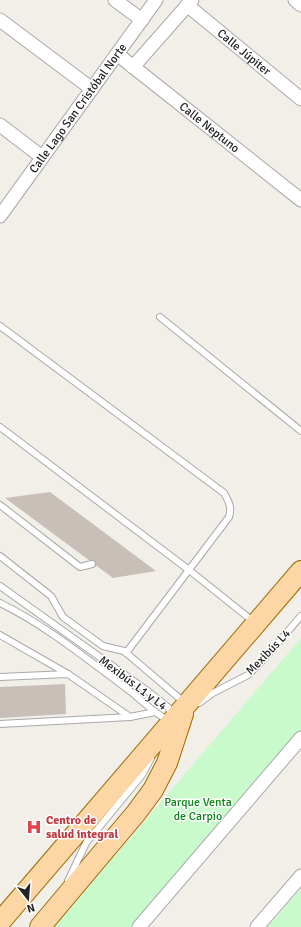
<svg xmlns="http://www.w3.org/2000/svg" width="301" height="927" font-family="Signika,sans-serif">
	<rect width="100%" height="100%" fill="#f2efe9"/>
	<g fill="#c8facc">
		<path d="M 301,638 L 301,740 L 141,927 L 54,927 Z"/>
		<path d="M 301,888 L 301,927 L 268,927 Z"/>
	</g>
	<g fill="#c7bfb8">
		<path d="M 50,492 L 156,571 L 113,578 L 5,498 Z"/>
		<path d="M 65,684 L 66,714 L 0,718 L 0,687 Z"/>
	</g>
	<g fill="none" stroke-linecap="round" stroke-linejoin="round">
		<g stroke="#a9a9a9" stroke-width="8">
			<g id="lane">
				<path d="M 160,317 L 301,431"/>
				<path d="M 0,326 L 224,493 C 229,502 232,507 229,517 L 126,653"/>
				<path d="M 0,427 L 189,570 L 254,622"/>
				<path d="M 0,505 L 80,567 L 92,564"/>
				<path d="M 0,556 L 51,596 L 63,617 L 103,646 L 124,651 L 185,703"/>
				<path d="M 0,586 L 149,692 L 169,708 L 171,717"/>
				<path d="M 0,603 C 47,626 88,660 130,691 C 140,699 158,717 169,720"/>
				<path d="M 0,635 L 68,674"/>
				<path d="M 0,677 L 68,674 L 130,717"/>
				<path d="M 207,696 L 248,675 L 264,659 L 301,616"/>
				<path d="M 199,703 L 210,695"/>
				<path d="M 0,724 L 130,717 L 155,712"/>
				<path d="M 68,881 L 86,843 L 142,775 L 151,758"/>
			</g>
		</g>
		<g stroke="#a9a9a9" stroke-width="15">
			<g id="street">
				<path d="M 115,0 L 142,20"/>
				<path d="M 295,0 L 301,5"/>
				<path id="s1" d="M 187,5 L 301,99"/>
				<path d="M 0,20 L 92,89"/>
				<path id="s2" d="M 117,54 L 301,200"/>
				<path d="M 133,67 L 192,0"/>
				<path d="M 0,125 L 42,157"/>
				<path id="s3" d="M 0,216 L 156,0"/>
				<path d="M 139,927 L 301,738"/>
				<path d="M 257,927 L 301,876"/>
			</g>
		</g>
		<g stroke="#a06b00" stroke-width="22">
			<g id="primary">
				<path d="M 0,922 L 301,571"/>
				<path d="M 40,927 L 136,813 L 153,790 L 167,763 L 183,714"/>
			</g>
		</g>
		<use href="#lane" stroke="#fff" stroke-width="6"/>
		<use href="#street" stroke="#fff" stroke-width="13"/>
		<use href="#primary" stroke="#fcd6a4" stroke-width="20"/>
	</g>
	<defs>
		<g id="hospital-bare" transform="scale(1.2)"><path d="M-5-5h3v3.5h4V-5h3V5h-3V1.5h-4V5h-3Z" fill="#e0444e" stroke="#fff" stroke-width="2.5" paint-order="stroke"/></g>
	</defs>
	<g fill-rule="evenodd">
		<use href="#hospital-bare" x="34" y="827"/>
	</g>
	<g text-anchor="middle" stroke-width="3" stroke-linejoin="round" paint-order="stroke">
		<g font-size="12" fill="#222" stroke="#fff">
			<text dy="4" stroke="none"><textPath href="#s1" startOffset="74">Calle Júpiter</textPath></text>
			<text dy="4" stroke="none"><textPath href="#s3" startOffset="133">Calle Lago San Cristóbal Norte</textPath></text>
			<text dy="4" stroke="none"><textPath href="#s2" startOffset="118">Calle Neptuno</textPath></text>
			<text transform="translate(268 652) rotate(-46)" y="4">Mexibús L4</text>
			<text transform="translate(133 683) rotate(37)" y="4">Mexibús L1 y L4</text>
		</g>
		<g font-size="12" fill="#0c8416" stroke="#fff">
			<text x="198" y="806">Parque Venta<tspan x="198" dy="14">de Carpio</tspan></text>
		</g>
		<g font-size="12" font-weight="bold" fill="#be3a42" stroke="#fff" text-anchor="start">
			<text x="46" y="824">Centro de<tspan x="46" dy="14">salud integral</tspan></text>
		</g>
	</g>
	<g transform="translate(28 899) rotate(163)" stroke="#ffffff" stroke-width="3" paint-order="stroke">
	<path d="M0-3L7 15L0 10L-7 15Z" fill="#222222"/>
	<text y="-6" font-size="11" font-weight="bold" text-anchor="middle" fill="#222222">N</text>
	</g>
</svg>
